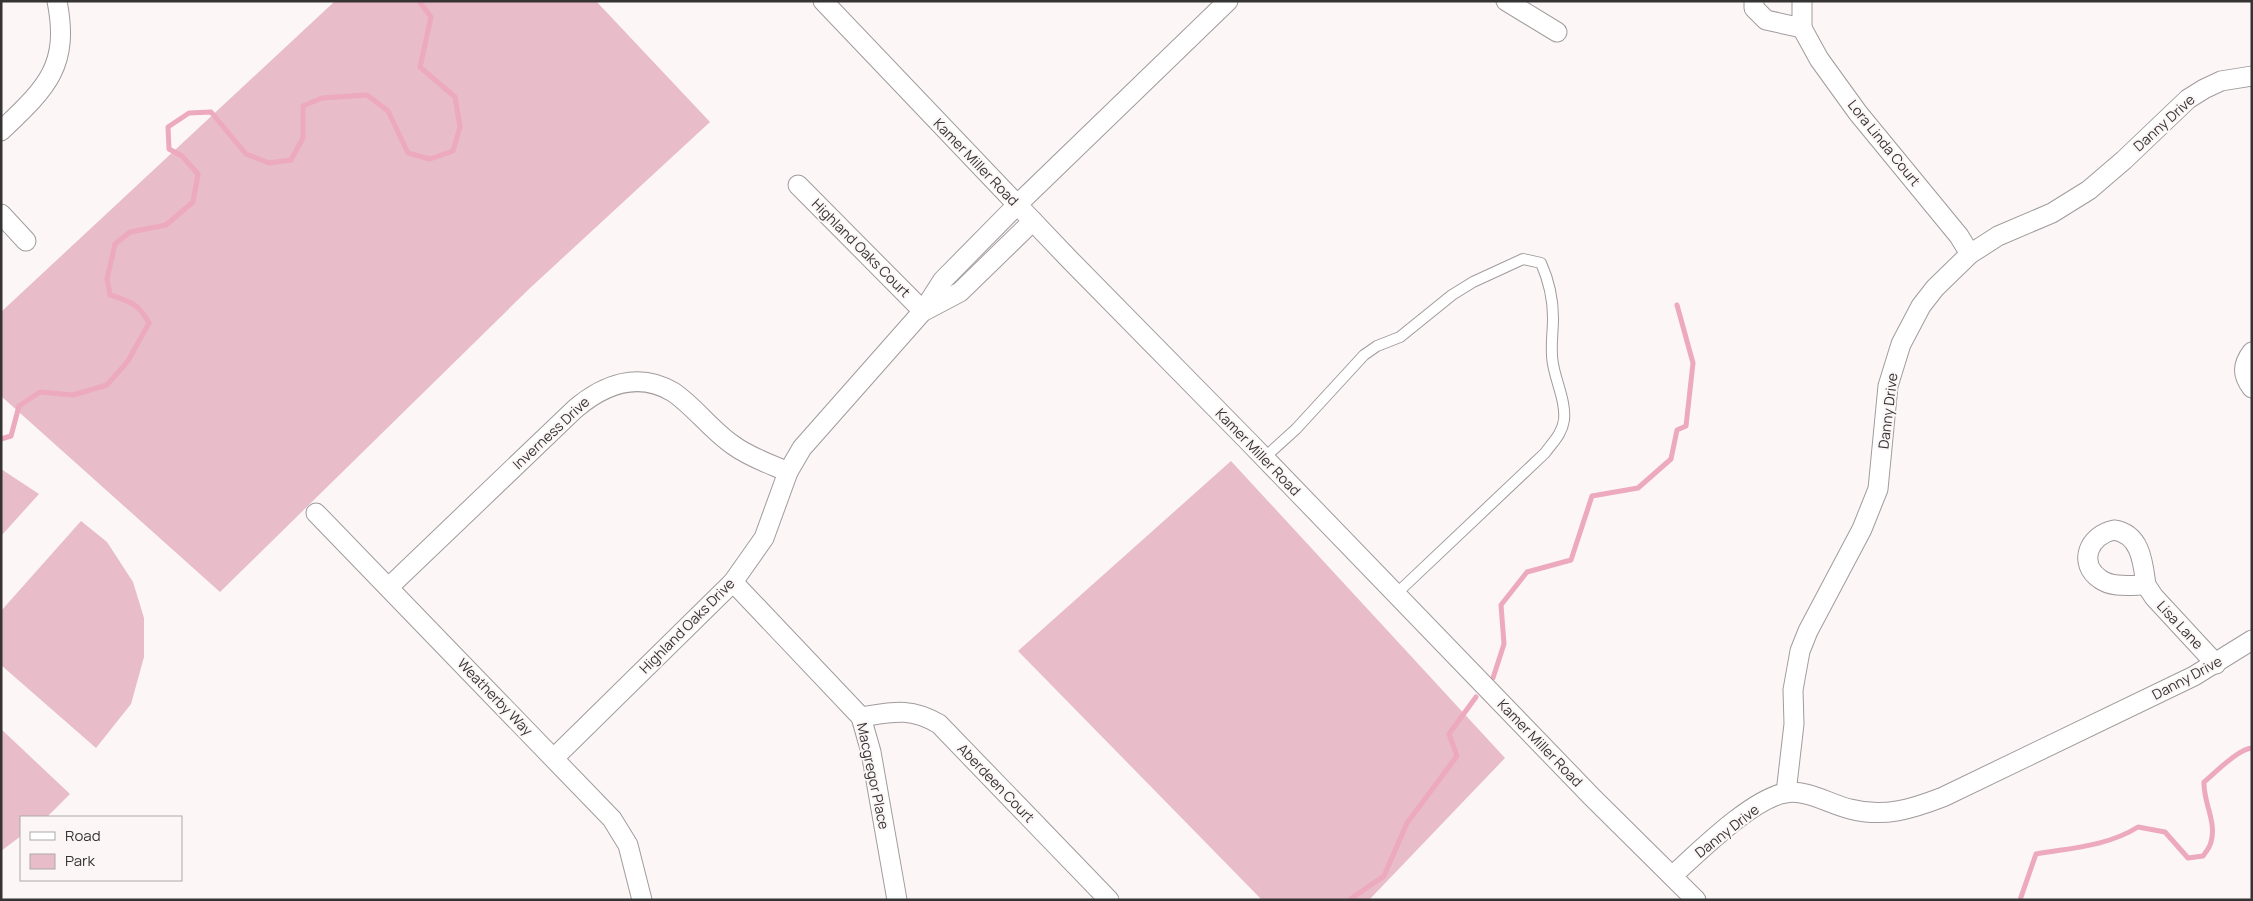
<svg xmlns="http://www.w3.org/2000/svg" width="2253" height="901" font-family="Manrope,sans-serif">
	<rect width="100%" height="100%" fill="#fcf6f7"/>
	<g fill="#e8bcc9">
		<path d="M 335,1 L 596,1 L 710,122 L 529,289 L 220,592 L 1,396 L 1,312 Z"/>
		<path d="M 1231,461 L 1505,758 L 1369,900 L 1262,900 L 1018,651 Z"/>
		<path d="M 1,469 L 39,494 L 1,536 Z"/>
		<path d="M 81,521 L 107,542 L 133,582 L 144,618 L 144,657 L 131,704 L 96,748 L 1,665 L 1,611 Z"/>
		<path d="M 1,729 L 70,794 L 47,817 L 21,817 L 21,836 L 1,851 Z"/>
	</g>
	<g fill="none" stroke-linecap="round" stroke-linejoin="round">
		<g stroke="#eda9be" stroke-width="5">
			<path d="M 1,439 L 11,436 L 19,406 L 40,392 L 73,395 L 107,385 L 128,361 L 149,323 C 138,303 131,302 110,295 L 107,279 L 115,244 L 130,232 L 166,225 L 193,202 L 198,174 L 182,156 L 169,149 L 168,127 L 189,113 L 211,112 L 246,154 L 269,163 L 291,160 L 303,138 L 303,106 L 322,98 L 367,95 L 388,111 L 408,153 L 430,159 L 453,151 L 460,127 L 455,97 L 420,67 L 431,17 L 419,1"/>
			<path d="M 1493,678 L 1504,644 L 1501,605 L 1527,572 L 1571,560 L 1592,496 L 1638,488 L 1671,459 L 1677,430 L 1686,426 L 1693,363 L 1677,305"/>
			<path d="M 1349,900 L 1384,876 L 1407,823 L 1457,756 L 1449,734 L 1476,697"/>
			<path d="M 2020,900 L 2036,854 C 2071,848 2108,846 2138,827 L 2165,832 L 2188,858 L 2203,856 C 2206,852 2210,847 2211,842 C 2217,822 2203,802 2204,782 C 2215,773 2238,749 2252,748"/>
		</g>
		<g stroke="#a19b9d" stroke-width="12">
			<path id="lane" d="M 1264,458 L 1296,429 L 1364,355 L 1377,346 L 1400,337 L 1452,295 L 1473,282 L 1523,259 L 1541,263 C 1549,281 1553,298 1553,318 C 1553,334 1550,349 1553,364 C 1556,382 1566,402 1564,420 C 1562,434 1553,442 1545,453 L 1396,594"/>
		</g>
		<g stroke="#a19b9d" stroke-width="21">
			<g id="street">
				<path d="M 823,1 L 1070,260 L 1249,442 L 1592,797 L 1696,900"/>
				<path d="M 1506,1 L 1557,32"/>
				<path d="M 1754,1 L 1754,8 L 1766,20 L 1802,28 L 1802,1"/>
				<path d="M 1802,28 L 1819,59 L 1858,113 L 1959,236 L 1970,254"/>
				<path d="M 1,131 C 46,88 70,67 57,1"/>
				<path d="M 798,185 L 923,311"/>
				<path d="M 1,214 L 26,241"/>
				<path d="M 924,311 L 960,292 L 1033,221"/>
				<path d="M 2252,352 C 2242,365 2242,375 2252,388"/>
				<path d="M 316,513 L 612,819 L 628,845 L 642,900"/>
				<path d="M 2114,530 C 2141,534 2143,563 2146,585 C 2131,585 2112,588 2100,579 C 2077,563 2089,535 2114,530 Z"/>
				<path d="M 733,582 L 861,717 L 871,752 L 897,900"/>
				<path d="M 2146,585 L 2154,597 L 2216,664"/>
				<path d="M 389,587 L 575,409 C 603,385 638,371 673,392 C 694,406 711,430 733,445 C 749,457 770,464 788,472"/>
				<path d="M 861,717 C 893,712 910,707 939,724 L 1109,900"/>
				<path d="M 554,758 L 733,582 L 764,538 L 788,472 L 802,448 L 923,311 L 943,280 L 1017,205 L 1228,1"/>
				<path d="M 1786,793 L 1794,724 L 1793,690 L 1800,651 L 1808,631 L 1862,529 L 1878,489 L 1888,386 L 1901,344 L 1921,306 L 1935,288 L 1970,254 L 1998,236 L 2052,213 L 2089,190 L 2124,160 L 2188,99 L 2204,89 L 2221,81 L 2252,76"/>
				<path d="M 1672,876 C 1699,852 1750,800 1785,793 C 1807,789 1829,804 1850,809 C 1884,818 1912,809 1943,797 L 2194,676 L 2252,640"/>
			</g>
		</g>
		<use href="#lane" stroke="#fff" stroke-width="10"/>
		<use href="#street" stroke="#fff" stroke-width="19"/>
	</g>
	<g text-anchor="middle" stroke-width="4" stroke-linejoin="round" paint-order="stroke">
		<g font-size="14" fill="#353333" stroke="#fcf6f7">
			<text transform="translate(2164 123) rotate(-42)" y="5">Danny Drive</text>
			<text transform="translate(1884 143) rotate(51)" y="5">Lora Linda Court</text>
			<text transform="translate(976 162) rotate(46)" y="5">Kamer Miller Road</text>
			<text transform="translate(861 248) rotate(45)" y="5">Highland Oaks Court</text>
			<text transform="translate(1888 411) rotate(-83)" y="5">Danny Drive</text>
			<text transform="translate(551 433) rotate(-43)" y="5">Inverness Drive</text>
			<text transform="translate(1258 452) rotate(46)" y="5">Kamer Miller Road</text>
			<text transform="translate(2180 625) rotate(47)" y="5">Lisa Lane</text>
			<text transform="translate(687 626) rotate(-45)" y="5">Highland Oaks Drive</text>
			<text transform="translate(2187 678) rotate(-28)" y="5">Danny Drive</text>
			<text transform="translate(495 697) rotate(46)" y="5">Weatherby Way</text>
			<text transform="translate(1540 743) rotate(46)" y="5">Kamer Miller Road</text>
			<text transform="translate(873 776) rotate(78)" y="5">Macgregor Place</text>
			<text transform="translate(996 783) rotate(46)" y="5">Aberdeen Court</text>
			<text transform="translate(1727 831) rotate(-38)" y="5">Danny Drive</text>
		</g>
	</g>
	<rect width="2253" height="901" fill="none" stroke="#353333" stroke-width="5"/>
	<rect x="20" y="816" width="162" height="65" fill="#fcf6f7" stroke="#aca8a9"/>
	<rect x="30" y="832" width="25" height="8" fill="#ffffff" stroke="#aca8a9"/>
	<text x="65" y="841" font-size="15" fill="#353333">Road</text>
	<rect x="30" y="854" width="25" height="15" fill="#e8bcc9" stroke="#aca8a9"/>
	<text x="65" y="866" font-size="15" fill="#353333">Park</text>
</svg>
